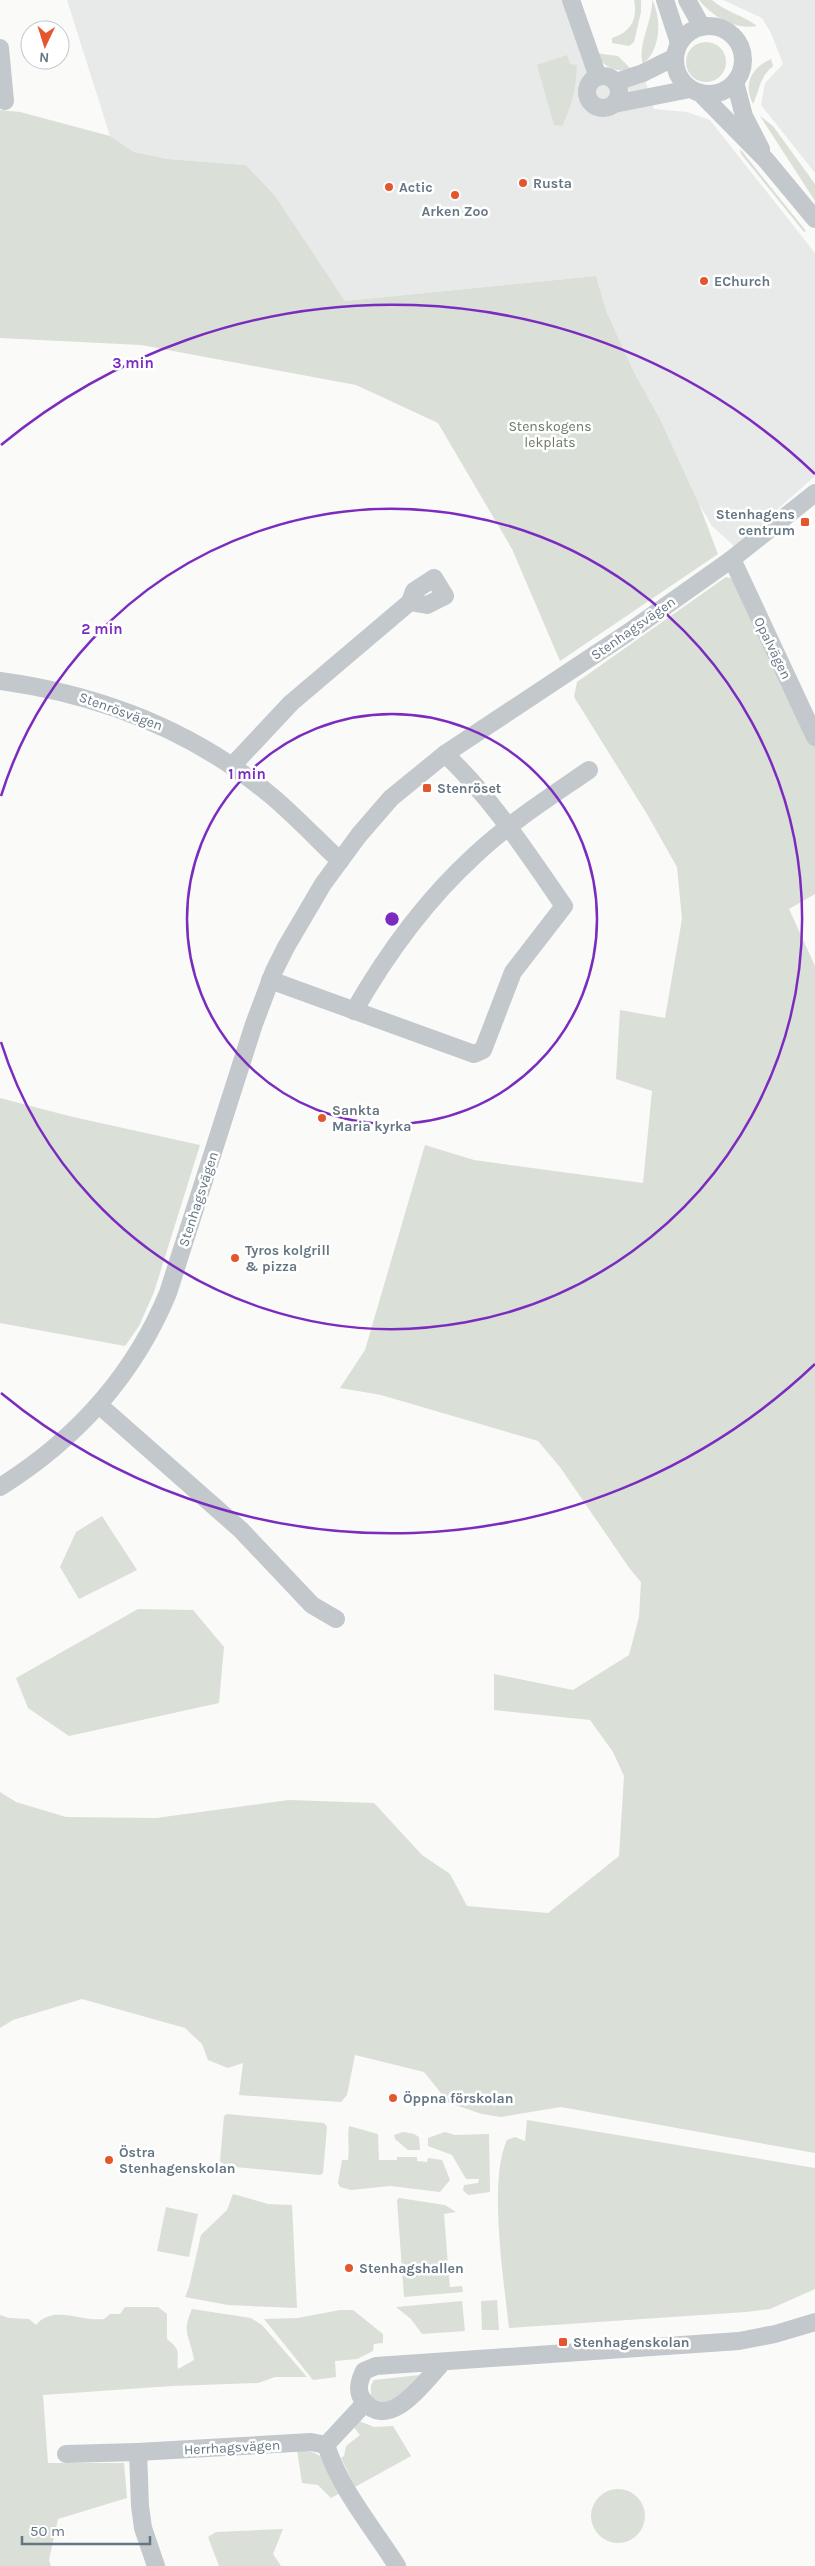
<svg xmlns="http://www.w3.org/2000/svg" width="815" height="2566" font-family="Karla,sans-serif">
	<rect width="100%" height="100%" fill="#fafaf8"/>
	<g fill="#e8e9e9">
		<path d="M 67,0 L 571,0 L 601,76 L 612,78 L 643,73 L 654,109 L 687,112 L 710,120 L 815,253 L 815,476 L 735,547 L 712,526 L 699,504 L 660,419 L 635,374 L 607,313 L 596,276 L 345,301 L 276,197 L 246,165 L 168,159 L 134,152 L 110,136 Z"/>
		<path d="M 723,0 L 815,0 L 815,173 L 761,105 L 765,83 L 783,64 L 771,33 L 762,18 Z"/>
	</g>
	<g fill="#dadfd7">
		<path d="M 634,0 L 641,0 L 641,12 L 634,42 L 629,46 L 612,43 L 612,38 C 631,32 638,19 634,0 Z"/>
		<path d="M 652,0 C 662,18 661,50 643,64 C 637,45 653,21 652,0 Z"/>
		<path d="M 699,0 L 712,0 C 725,12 743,15 757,26 C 735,30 713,17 699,0 Z"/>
		<circle cx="706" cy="62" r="20"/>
		<path d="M 595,53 L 618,56 L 631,69 C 614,73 604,67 595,53 Z"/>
		<path d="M 567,55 L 570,64 L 577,65 C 576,87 572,106 562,126 L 554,125 L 537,65 Z"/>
		<path d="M 771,59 L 773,66 C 759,78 760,89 753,104 C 743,84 751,68 771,59 Z"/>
		<path d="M 0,110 L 20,112 L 110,136 L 134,152 L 168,159 L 246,165 L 276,197 L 345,301 L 596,276 L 607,313 L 635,374 L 660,419 L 699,504 L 718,554 L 560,661 L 512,549 L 438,423 L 356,385 L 141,345 L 0,338 Z"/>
		<path d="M 760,116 L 773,126 L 815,184 L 815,201 Z"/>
		<path d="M 740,149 L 806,231 L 804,232 L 741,154 Z"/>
		<path d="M 726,577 L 740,581 L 815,737 L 815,894 L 789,909 L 815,966 L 815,2153 L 561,2107 L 501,2117 L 482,2114 L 449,2103 L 424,2072 L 355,2055 L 347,2095 L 341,2102 L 239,2095 L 243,2063 L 228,2068 L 208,2060 L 202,2044 L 185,2028 L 82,1999 L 13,2020 L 0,2028 L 0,1792 L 16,1802 L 66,1817 L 156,1818 L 289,1800 L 374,1803 L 422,1855 L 450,1874 L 467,1906 L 548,1913 L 619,1856 L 624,1776 L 613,1752 L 590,1720 L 494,1710 L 494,1674 L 573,1690 L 629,1655 L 639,1617 L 641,1582 L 630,1569 L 560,1467 L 538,1441 L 381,1395 L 340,1388 L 365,1350 L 425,1145 L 474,1160 L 643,1183 L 652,1091 L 616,1079 L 620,1010 L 665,1018 L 682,919 L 677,867 L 647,814 L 574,697 L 577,682 Z"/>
		<path d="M 0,1098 L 73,1117 L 200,1145 L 154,1292 L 139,1326 L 125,1346 L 0,1323 Z"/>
		<path d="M 102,1516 L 137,1570 L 79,1599 L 60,1567 L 76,1532 Z"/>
		<path d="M 138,1609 L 193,1610 L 224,1647 L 219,1703 L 69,1736 L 28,1708 L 16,1678 Z"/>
		<path d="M 227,2114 L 324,2123 L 327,2127 L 323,2173 L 320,2175 L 225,2166 L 220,2161 L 224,2116 Z"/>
		<path d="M 527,2120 L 815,2168 L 815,2289 L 770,2309 L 746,2312 L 509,2328 C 504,2282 488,2180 507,2140 L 515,2137 L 525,2141 Z"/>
		<path d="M 349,2126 L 378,2134 L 379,2160 L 397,2160 L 397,2157 L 417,2157 L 417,2161 L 427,2162 L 428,2158 L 442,2160 L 450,2180 L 440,2192 L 390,2186 L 351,2190 L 340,2187 L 338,2183 L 342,2160 L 348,2160 C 350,2148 347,2137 349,2126 Z"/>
		<path d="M 403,2132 L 414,2134 L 419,2137 L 420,2150 L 408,2150 L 395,2139 L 394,2135 Z"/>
		<path d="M 445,2132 L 455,2135 L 489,2134 L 490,2192 L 468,2195 L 463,2190 L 464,2185 L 478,2183 L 479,2179 L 466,2179 L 452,2155 L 428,2146 L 428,2138 Z"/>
		<path d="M 233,2194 L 268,2204 L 292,2205 L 297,2308 L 228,2305 L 185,2297 L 189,2287 L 201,2235 L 227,2210 Z"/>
		<path d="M 399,2198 L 445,2205 L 456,2212 L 444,2214 L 449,2278 L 450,2287 L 462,2286 L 463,2292 L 404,2297 L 397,2200 Z"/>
		<path d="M 166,2207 L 198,2214 L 189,2257 L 157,2251 Z"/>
		<path d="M 497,2300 L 499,2330 L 482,2330 L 481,2301 Z"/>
		<path d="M 462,2301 L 465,2331 L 422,2334 L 411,2319 L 396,2307 Z"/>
		<path d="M 125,2307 L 158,2307 L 167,2314 L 167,2339 C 183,2352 176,2352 178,2369 L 194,2360 C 190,2335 181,2334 192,2309 L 251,2318 L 262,2325 L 307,2377 L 275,2377 L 258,2383 L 172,2386 L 43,2395 L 48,2463 L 124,2463 L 127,2498 L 58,2519 L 49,2560 L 51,2566 L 0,2566 L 0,2315 L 9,2318 L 29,2319 L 36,2325 C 53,2304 81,2322 104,2319 L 110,2314 L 120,2314 Z"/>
		<path d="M 340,2310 L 353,2310 L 383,2334 L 383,2343 L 374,2344 L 373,2351 L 357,2359 L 335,2361 L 336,2377 L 313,2380 L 264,2319 L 298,2318 Z"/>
		<path d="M 420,2375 L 394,2403 L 379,2404 L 371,2397 L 371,2385 L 374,2380 Z"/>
		<path d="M 359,2421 L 374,2427 L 393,2426 L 411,2456 L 355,2487 L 341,2458 L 344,2456 L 346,2446 L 360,2435 L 353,2426 Z"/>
		<path d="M 297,2450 C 329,2451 328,2467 342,2492 L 331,2498 L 318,2485 L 302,2483 Z"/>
		<circle cx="618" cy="2516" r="27"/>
		<path d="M 283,2529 L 273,2554 L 281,2566 L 219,2566 L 208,2537 L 216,2532 Z"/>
	</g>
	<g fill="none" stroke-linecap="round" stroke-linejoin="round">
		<g stroke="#c3c8cc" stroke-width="18">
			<path d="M 571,0 L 598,77"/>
			<path d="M 665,0 L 679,43"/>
			<path d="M 687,0 L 702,27"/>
			<circle cx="709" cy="60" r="34"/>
			<path d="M 0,48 L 5,101"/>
			<circle cx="603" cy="92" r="16"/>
			<path d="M 616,82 L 643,73 L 675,57"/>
			<path d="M 735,82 L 744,116 L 761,149"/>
			<path d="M 700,93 L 766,160 L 815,219"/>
			<path d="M 614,104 L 690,89"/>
			<path d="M 732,559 L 815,737"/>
			<path d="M 0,681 C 102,695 195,731 274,798 C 297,818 318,840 340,861"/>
			<path d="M 232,766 L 291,703 L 410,602 L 427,605 L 445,596 L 434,578 L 414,591 L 410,602"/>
			<path d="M 270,980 L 474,1054 L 483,1050 L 513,972 L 564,906 C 528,854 491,797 445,754"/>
			<path d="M 354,1011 C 386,955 426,900 474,856 C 509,823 550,797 589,770"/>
			<path d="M 99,1405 L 241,1530 L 312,1605 L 336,1619"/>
			<path d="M 0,1487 C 75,1440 134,1375 168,1293 L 254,1024 L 274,971 L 286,947 L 323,884 L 359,835 L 391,798 L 445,754 L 626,634 L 732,559 L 815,493"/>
			<path d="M 442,2363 C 425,2381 389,2434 363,2400 C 356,2391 359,2381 364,2371 L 376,2366 L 739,2341 L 775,2334 L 815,2322"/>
			<path d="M 326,2445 C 341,2491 372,2526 397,2566"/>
			<path d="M 66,2454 L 138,2452"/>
			<path d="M 156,2566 L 143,2528 L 140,2506 L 138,2452 L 311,2442 L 326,2445 L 365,2403"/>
		</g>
	</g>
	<g fill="none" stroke="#7b2cbf" stroke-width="2.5">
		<circle cx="392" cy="919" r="205"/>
		<path d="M1 796A410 410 0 1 1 1 1042"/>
		<path d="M815 1364A614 614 0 0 1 1 1393M1 445A614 614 0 0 1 815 474"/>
	</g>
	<g fill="#e4572e" stroke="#fff" stroke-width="2">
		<circle cx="523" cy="183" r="5"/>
		<circle cx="389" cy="187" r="5"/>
		<circle cx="455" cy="195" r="5"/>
		<circle cx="704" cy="281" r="5"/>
		<rect x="800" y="517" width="10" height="10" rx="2.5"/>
		<rect x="422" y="783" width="10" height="10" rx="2.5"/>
		<circle cx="322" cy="1118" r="5"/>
		<circle cx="235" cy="1258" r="5"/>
		<circle cx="393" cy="2098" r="5"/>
		<circle cx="109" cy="2160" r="5"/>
		<circle cx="349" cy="2268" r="5"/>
		<rect x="558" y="2337" width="10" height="10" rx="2.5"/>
	</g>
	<g text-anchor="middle" stroke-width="5" stroke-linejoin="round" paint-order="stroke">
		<g font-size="14" font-weight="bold" fill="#657683" stroke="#fff" text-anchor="start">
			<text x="533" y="188">Rusta</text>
			<text x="399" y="192">Actic</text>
			<text x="455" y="216" text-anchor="middle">Arken Zoo</text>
			<text x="714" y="286">EChurch</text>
			<text x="795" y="519" text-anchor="end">Stenhagens<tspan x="795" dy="16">centrum</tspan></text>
			<text x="437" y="793">Stenröset</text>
			<text x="332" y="1115">Sankta<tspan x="332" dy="16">Maria kyrka</tspan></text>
			<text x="245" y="1255">Tyros kolgrill<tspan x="245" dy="16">&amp; pizza</tspan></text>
			<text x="403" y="2103">Öppna förskolan</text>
			<text x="119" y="2157">Östra<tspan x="119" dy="16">Stenhagenskolan</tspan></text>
			<text x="359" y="2273">Stenhagshallen</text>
			<text x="573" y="2347">Stenhagenskolan</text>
		</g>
		<g font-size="14" fill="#687a64" stroke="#fff">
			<text x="550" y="431">Stenskogens<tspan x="550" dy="16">lekplats</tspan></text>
		</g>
		<g font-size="14" fill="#657683" stroke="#fff">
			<text transform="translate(633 628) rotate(-35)" y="5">Stenhagsvägen</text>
			<text transform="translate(773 648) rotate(64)" y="5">Opalvägen</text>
			<text transform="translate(121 711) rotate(20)" y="5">Stenrösvägen</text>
			<text transform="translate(198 1199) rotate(-72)" y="5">Stenhagsvägen</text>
			<text transform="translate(232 2447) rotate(-3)" y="5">Herrhagsvägen</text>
		</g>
	</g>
	<circle cx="392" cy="919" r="8" fill="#7b2cbf" stroke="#fff" stroke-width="2.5"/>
	<g font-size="15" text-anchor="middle" font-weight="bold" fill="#7b2cbf" stroke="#fff" stroke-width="5" stroke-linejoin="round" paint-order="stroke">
		<text x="133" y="368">3 min</text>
		<text x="102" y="634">2 min</text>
		<text x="247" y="779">1 min</text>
	</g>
	<g transform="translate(45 45) rotate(184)"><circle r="24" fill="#ffffff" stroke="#c1c8cd"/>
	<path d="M0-4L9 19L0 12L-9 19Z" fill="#e4572e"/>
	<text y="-8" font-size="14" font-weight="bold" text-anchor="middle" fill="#657683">N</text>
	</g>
	<path d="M22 2536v8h128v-8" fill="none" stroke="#657683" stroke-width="2.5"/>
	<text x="30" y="2536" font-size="15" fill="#657683" stroke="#ffffff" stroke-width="4" paint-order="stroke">50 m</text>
</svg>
